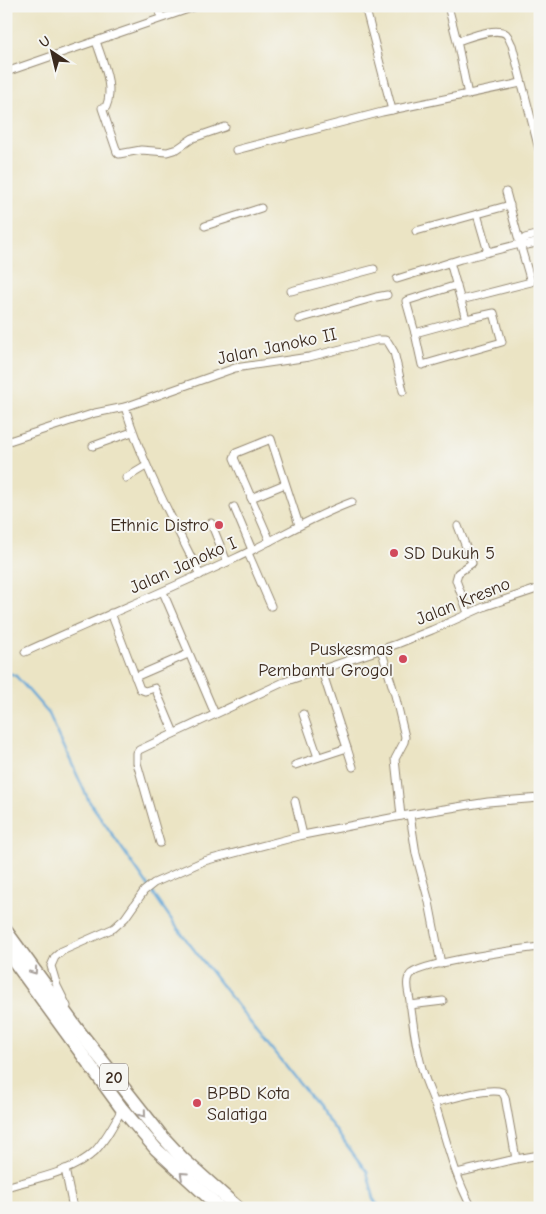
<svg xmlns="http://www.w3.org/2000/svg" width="546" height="1214" font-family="'Comic Neue',sans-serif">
	<rect width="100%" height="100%" fill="#f6f6f2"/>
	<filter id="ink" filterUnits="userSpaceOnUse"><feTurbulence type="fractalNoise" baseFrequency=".02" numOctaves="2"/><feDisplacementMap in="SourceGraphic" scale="10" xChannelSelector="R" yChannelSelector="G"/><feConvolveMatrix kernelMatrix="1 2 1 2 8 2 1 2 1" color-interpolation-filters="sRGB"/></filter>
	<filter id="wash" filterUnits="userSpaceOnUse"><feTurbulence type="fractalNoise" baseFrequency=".0096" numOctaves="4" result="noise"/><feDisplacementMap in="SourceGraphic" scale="20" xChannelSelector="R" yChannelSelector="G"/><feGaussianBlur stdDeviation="1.12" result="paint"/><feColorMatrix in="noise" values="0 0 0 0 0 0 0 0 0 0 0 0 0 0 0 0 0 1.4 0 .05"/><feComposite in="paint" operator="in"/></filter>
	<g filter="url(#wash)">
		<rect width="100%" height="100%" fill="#ebe4c4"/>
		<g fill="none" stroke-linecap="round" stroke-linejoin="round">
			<g stroke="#61a5d6" stroke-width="2.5">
				<path d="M 6,672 L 16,676 L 49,714 L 89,801 L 178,929 L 250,1022 L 315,1103 L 367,1172 L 375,1202 L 374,1208"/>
				<path d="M 375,1202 L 381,1208"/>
			</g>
		</g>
	</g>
	<g filter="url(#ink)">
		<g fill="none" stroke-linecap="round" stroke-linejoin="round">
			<g stroke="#938771" stroke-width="9">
				<g id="street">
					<path d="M 157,6 L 161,17"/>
					<path d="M 365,6 L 392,110"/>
					<path d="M 448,6 L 457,41 C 468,38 496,26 506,34 C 509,37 510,42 512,45 L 540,153"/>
					<path d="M 96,41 C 102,60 115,87 106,107 L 102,108 L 117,152 L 119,154 L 141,150 L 167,152 L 177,149 L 193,138 L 225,127"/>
					<path d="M 457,41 L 468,95"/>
					<path d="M 6,72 L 197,6"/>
					<path d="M 236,150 L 382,112 L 521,83"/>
					<path d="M 506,192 L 520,244 L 525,238 L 540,234"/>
					<path d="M 477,214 L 488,252"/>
					<path d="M 205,226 L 261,208"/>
					<path d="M 416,231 L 510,205"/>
					<path d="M 450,262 L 466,319 L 415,333 L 422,365 L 502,342 L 494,313 L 466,319"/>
					<path d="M 397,279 L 461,259 L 520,244 L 527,245 L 540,242"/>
					<path d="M 291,291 L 374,269"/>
					<path d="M 461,300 L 531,282 L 520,244"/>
					<path d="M 299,319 L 376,297 L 387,295"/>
					<path d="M 415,333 L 406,301 L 457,285"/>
					<path d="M 125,407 C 143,466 173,520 200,575"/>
					<path d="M 6,442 L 95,413 L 125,407 L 235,368 L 309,357 L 377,340 L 385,340 L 388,342 L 394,352 L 403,391"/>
					<path d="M 93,446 L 132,432"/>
					<path d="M 126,478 L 146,466"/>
					<path d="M 251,498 L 285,484"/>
					<path d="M 234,507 L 252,550"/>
					<path d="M 211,523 L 227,562"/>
					<path d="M 458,526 L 472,563 L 458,573 L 456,580 L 468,613"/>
					<path d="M 270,541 L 234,458 L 236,453 L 271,439 L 299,525"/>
					<path d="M 248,553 L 271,606"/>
					<path d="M 163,592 L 215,714"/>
					<path d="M 111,613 L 140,689 L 145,691 L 155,688 L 174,733"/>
					<path d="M 381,649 L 395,695 L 405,737 L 404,742 L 395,759 L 401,816"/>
					<path d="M 25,652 C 95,620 166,591 236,558 C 275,540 311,517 352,502"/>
					<path d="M 135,677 L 188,654"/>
					<path d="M 303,714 L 318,757"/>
					<path d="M 347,748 L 353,767"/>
					<path d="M 295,765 L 347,748 L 321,668"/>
					<path d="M 295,801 L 303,835"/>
					<path d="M 410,815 L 416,854 L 429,902 L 441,964"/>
					<path d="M 160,843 L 137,763 L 137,753 L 139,750 L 284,682 L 397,644 L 432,630 L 486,606 L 540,588"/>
					<path d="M 410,1005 L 443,1001"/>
					<path d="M 67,1006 L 57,986 L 51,966 L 55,957 L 62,951 L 114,928 L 125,918 L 144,891 L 154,883 L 204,861 L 303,835 L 401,816 L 488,802 L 540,798"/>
					<path d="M 434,1103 C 450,1099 488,1087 502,1092 L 505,1097 L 516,1159"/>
					<path d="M 65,1169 L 73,1208"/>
					<path d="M 457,1173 L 516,1159 L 540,1155"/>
					<path d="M 6,1187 C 34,1179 74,1172 95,1151 C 106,1139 114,1124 122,1109"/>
					<path d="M 472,1208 C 454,1175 446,1139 435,1104 C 431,1093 426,1083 423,1072 C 416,1049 413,1025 410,1001 C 409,993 405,982 410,975 C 418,963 521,949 540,947"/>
				</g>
			</g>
			<g stroke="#938771" stroke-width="15">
				<g id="highway">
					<path d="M 6,931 L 78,1030 L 160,1134 L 183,1159 L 238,1208"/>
					<path d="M 6,950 L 122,1109 L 156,1149 L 220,1208"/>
				</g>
			</g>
			<use href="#street" stroke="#fff" stroke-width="7"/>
			<use href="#highway" stroke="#fff" stroke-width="12"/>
		</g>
		<defs><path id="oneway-chevron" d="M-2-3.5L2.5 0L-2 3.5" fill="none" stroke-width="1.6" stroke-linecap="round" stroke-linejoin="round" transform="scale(1.25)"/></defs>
		<g stroke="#a79f9a">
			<use href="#oneway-chevron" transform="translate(34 971) rotate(55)"/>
			<use href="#oneway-chevron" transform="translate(143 1114) rotate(51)"/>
			<use href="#oneway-chevron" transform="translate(183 1175) rotate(-138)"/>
		</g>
	</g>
	<g fill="#d1495b" stroke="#f6f6f2" stroke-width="2">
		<circle cx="219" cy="525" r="5"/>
		<circle cx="394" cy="553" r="5"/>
		<circle cx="403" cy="659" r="5"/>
		<circle cx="197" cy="1103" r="5"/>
	</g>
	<g text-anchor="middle" stroke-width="4" stroke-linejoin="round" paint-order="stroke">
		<rect fill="#f6f6f2" stroke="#73675e" stroke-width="1" x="100" y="1063.5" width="28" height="27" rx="4"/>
		<g font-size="16" font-weight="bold" fill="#3b2a1e">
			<text x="114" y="1083">20</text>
		</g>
		<g font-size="18" fill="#3b2a1e" stroke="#f6f6f2">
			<text transform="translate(277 346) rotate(-12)" y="6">Jalan Janoko II</text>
			<text transform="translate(183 565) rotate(-24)" y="6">Jalan Janoko I</text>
			<text transform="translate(463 601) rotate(-22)" y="6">Jalan Kresno</text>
		</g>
		<g font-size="18" fill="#3b2a1e" stroke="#f6f6f2" text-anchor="end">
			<text x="209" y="531">Ethnic Distro</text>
			<text x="404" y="559" text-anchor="start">SD Dukuh 5</text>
			<text x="393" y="655">Puskesmas<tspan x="393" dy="21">Pembantu Grogol</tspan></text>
			<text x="207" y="1099" text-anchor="start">BPBD Kota<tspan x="207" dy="21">Salatiga</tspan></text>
		</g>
	</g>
	<rect width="546" height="1214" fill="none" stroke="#f6f6f2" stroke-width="25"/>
	<g transform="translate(52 52) rotate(325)" stroke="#f6f6f2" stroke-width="4" paint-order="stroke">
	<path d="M0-4L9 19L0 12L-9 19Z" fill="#3b2a1e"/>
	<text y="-8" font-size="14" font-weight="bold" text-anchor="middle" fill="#3b2a1e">U</text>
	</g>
</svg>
